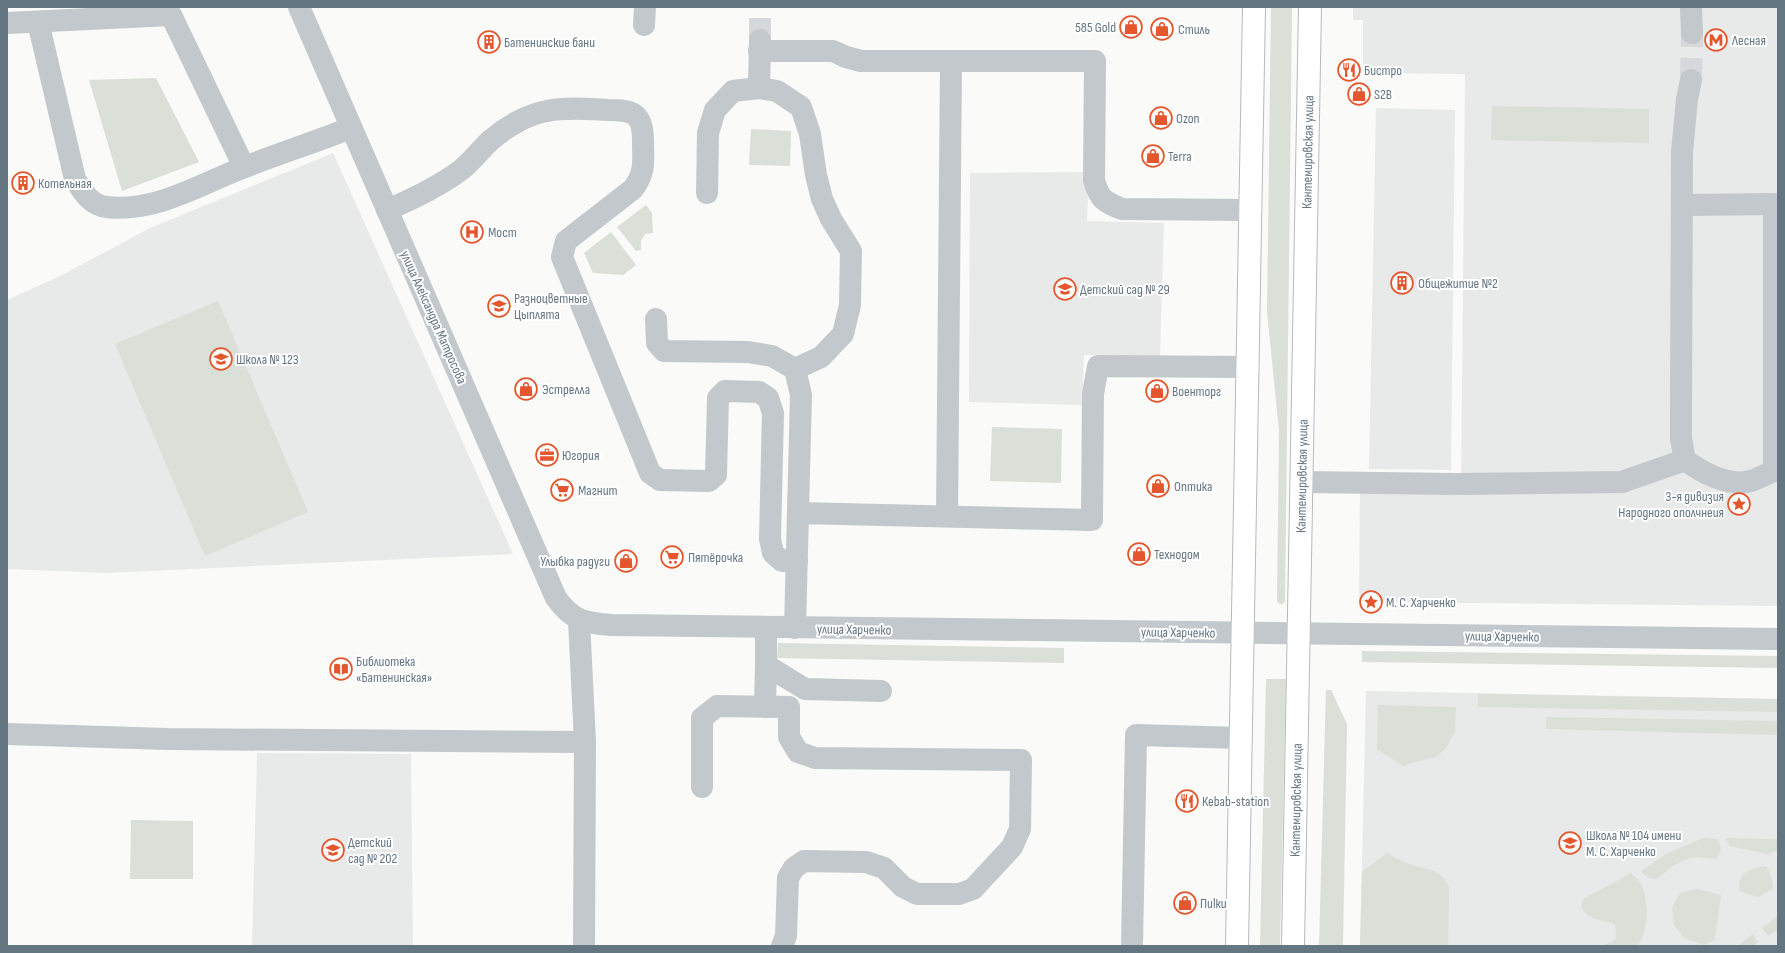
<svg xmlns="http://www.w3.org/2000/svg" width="1785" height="953" font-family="'Sofia Sans Condensed',sans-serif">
	<rect width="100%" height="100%" fill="#fafaf8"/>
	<g fill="#e8e9e9">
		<path d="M 1353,7 L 1778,7 L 1778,606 L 1359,602 L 1360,489 L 1461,489 L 1465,74 L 1363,73 L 1363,20 L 1353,20 Z"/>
		<path d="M 1376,108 L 1455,110 L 1451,470 L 1369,469 Z"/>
		<path d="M 333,153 L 513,554 L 107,573 L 7,569 L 7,300 L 62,275 L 150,228 Z"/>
		<path d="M 1089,172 L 1087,221 L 1164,223 L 1160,357 L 1084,355 L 1082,405 L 969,402 L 970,173 Z"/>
		<path d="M 1366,691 L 1778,699 L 1778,946 L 1360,946 Z"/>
		<path d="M 257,753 L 411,754 L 413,946 L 252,946 Z"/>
	</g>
	<g fill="#dadfd7">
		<path d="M 1271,7 L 1292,7 L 1285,601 L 1283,604 L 1279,604 L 1277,601 L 1279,431 L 1267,312 Z"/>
		<path d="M 156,78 L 199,162 L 122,191 L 89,80 Z"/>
		<path d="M 1492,106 L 1649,109 L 1649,143 L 1491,140 Z"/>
		<path d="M 751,129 L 791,131 L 790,166 L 749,165 Z"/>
		<path d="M 646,205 L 652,213 L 653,233 L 645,234 L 641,241 L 641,250 L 636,251 L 617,227 Z"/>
		<path d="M 611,232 L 636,265 L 623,275 L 593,273 L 584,253 Z"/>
		<path d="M 218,301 L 308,512 L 205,556 L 115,344 Z"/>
		<path d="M 992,427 L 1062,429 L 1061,483 L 990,481 Z"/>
		<path d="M 778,643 L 1064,648 L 1064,663 L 777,658 Z"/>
		<path d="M 1362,651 L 1778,656 L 1778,668 L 1362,662 Z"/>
		<path d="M 1266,679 L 1286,679 L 1280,946 L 1260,946 Z"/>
		<path d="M 1326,690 L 1331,690 L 1347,724 L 1343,946 L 1319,946 Z"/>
		<path d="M 1478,694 L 1778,699 L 1778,712 L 1478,707 Z"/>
		<path d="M 1378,705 L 1456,707 L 1455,732 L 1445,749 L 1436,757 L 1415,762 L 1403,766 L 1377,749 Z"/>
		<path d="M 1546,717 L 1778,721 L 1778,735 L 1546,729 Z"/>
		<path d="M 131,820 L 193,821 L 193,879 L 130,879 Z"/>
		<path d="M 1703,838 L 1718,839 L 1721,850 L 1716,859 L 1691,857 L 1671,867 L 1657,879 L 1648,878 L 1641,871 L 1666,854 Z"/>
		<path d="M 1725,838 L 1778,839 L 1778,850 L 1768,854 L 1730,846 Z"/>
		<path d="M 1387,853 C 1395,857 1402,862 1410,864 C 1427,870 1441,868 1449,887 L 1448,946 L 1360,946 L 1362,872 Z"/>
		<path d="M 1766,866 L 1772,878 L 1773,889 L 1758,897 L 1740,892 C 1737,870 1749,870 1766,866 Z"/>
		<path d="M 1631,873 C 1634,876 1638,879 1640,882 C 1649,900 1650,930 1637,946 L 1602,946 L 1615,940 L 1616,934 L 1615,924 C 1602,920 1586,920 1581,906 L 1583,899 Z"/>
		<path d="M 1697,889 L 1721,895 L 1715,940 L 1704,945 L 1684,938 L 1674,925 L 1672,908 L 1680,893 Z"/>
		<path d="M 1778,916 L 1778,929 L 1768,936 L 1762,928 Z"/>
		<path d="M 1753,934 L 1758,942 L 1753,946 L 1737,946 Z"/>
	</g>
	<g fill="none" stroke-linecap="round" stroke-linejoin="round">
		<g stroke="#d5d9db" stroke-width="22" stroke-dasharray="22 11" stroke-linecap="butt">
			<path d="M 760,40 L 760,7"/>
			<path d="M 1691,80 L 1692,33"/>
		</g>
		<g stroke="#b5babe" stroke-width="24">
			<g id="major">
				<path d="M 1237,946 L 1254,7"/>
				<path id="s1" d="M 1293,946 L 1310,7"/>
			</g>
		</g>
		<g stroke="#c3c8cc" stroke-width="22">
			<path d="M 299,7 L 556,598 C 573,621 584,623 612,625 L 1778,639"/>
			<path d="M 1691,7 L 1692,33"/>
			<path d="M 38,22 L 75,179 C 83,192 91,206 107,207 C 156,213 202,183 245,167 C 280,153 316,142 350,128"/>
			<path d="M 7,23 L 171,15 L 244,167"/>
			<path d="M 644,25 L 645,7"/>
			<path d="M 760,40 L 759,88 L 777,91 L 801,107 L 810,134 L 816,175 L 822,199 L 831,219 L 851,251 L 850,305 L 843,334 L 821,357 L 795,369 L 801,395 L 795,628"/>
			<path d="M 759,51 L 833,51 L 846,57 L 861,61 L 1095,61 L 1094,180 C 1099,199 1104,202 1122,209 L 1251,210"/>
			<path d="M 1691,80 L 1687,99 L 1682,152 L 1681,415 L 1681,439 L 1685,460 C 1703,473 1728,487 1751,481 C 1759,478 1767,474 1774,471 L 1778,471"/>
			<path d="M 707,193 L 708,133 L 715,110 L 733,91 L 759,88"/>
			<path d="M 1683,205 L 1778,204"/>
			<path d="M 387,210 C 413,199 438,187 461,170 C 472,161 481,149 491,140 C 506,127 528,114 547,111 C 567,107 588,109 608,110 C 633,110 643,113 643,141 C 643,161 646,172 633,189 L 566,241 L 562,257 L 650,473 L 660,480 L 709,481 L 716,475 L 718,398 L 725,391 L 759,392 L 768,398 L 773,413 L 770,539 L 773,553 L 782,561 L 797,561"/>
			<path d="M 656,319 L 657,343 L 664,351 L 748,352 L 772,356 L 795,369"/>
			<path d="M 1774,471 L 1774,204"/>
			<path d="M 1302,482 L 1456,484 L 1622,482 L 1685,460"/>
			<path d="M 798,513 L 1092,520 L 1093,394 L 1098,366 L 1248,367"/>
			<path d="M 947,516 L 951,62"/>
			<path d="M 766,628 L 766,665 L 805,689 L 881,691"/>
			<path d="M 765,707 L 766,665"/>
			<path d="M 7,734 L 167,739 L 585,742 L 579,620"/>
			<path d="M 702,787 L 702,718 L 717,706 L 789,707 L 789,737 L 798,752 L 815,758 L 1021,760 L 1020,829 L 1012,847 L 973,889 L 959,894 L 917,894 L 903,887 L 884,868 L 866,862 L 804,861 L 794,868 L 788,878 L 786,936 L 782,946"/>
			<path d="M 584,946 L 585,742"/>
			<path d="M 1132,946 L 1136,735 L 1241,738"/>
		</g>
		<use href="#major" stroke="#fff" stroke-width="22"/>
	</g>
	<defs>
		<g id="shop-ring" transform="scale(1.15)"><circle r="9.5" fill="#fff" stroke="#e4572e" stroke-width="1.5"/><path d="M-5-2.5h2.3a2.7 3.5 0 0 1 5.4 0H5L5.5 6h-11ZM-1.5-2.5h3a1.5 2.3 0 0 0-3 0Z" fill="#e4572e"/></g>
		<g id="metro-ring" transform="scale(1.15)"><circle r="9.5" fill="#fff" stroke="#e4572e" stroke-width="1.5"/><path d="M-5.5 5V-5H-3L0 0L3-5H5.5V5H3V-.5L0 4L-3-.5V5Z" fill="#e4572e"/></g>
		<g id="building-ring" transform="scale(1.15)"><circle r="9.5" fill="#fff" stroke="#e4572e" stroke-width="1.5"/><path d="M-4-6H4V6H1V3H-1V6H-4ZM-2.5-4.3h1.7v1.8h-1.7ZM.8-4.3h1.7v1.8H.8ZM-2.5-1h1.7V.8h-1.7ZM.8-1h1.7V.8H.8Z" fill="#e4572e"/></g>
		<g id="restaurant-ring" transform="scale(1.15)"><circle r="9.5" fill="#fff" stroke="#e4572e" stroke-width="1.5"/><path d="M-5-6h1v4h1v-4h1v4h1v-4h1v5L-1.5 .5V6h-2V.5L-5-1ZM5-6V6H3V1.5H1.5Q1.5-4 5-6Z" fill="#e4572e"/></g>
		<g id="hospital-ring" transform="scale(1.15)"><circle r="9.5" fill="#fff" stroke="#e4572e" stroke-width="1.5"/><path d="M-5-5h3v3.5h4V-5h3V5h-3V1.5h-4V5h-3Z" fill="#e4572e"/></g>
		<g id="school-ring" transform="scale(1.15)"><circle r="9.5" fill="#fff" stroke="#e4572e" stroke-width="1.5"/><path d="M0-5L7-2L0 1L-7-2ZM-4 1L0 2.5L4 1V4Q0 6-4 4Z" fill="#e4572e"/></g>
		<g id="office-ring" transform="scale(1.15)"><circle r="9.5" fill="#fff" stroke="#e4572e" stroke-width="1.5"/><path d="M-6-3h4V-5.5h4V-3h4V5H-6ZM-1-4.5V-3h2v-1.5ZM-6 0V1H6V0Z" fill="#e4572e"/></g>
		<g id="supermarket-ring" transform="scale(1.15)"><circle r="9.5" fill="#fff" stroke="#e4572e" stroke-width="1.5"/><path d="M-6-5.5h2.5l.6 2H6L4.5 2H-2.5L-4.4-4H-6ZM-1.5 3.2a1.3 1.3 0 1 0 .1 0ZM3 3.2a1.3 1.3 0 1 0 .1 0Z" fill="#e4572e"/></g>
		<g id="sight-ring" transform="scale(1.15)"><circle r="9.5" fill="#fff" stroke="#e4572e" stroke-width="1.5"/><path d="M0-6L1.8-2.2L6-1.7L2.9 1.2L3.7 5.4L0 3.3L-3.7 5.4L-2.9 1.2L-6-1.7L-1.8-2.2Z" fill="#e4572e"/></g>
		<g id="library-ring" transform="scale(1.15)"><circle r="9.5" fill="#fff" stroke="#e4572e" stroke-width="1.5"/><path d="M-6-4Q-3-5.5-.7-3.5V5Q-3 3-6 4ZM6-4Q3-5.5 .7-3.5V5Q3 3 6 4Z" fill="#e4572e"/></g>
	</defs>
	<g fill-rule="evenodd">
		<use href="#shop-ring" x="1131" y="27"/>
		<use href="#shop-ring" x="1162" y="29"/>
		<use href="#metro-ring" x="1716" y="40"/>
		<use href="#building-ring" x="489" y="42"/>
		<use href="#restaurant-ring" x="1349" y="70"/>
		<use href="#shop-ring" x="1359" y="94"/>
		<use href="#shop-ring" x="1161" y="118"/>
		<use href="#shop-ring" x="1153" y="156"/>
		<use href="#building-ring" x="23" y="183"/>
		<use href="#hospital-ring" x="472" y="232"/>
		<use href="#building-ring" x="1402" y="283"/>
		<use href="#school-ring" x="1065" y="289"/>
		<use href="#school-ring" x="499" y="306"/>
		<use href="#school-ring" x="221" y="359"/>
		<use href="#shop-ring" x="526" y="389"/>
		<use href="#shop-ring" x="1157" y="391"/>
		<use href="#office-ring" x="547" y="455"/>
		<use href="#shop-ring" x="1158" y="486"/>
		<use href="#supermarket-ring" x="562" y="490"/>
		<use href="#sight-ring" x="1739" y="504"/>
		<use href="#shop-ring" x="1139" y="554"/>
		<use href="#supermarket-ring" x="672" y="557"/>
		<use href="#shop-ring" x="626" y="561"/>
		<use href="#sight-ring" x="1371" y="602"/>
		<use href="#library-ring" x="341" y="669"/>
		<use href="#restaurant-ring" x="1187" y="801"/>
		<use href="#school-ring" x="1570" y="843"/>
		<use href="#school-ring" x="333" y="850"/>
		<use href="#shop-ring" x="1185" y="903"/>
	</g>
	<g text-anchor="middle" stroke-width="4" stroke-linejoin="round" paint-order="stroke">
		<g font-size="14" fill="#657683" stroke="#fff" text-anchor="start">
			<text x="1116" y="32" text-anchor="end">585 Gold</text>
			<text x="1178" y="34">Стиль</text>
			<text x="1732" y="45">Лесная</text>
			<text x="504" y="47">Батенинские бани</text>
			<text x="1364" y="75">Бистро</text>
			<text x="1374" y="99">S2B</text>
			<text x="1176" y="123">Ozon</text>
			<text x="1168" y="161">Terra</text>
			<text x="38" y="188">Котельная</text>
			<text x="488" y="237">Мост</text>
			<text x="1418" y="288">Общежитие №2</text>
			<text x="1080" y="294">Детский сад № 29</text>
			<text x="514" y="303">Разноцветные<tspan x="514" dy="16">Цыплята</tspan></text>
			<text x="236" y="364">Школа № 123</text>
			<text x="542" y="394">Эстрелла</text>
			<text x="1172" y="396">Военторг</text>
			<text x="562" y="460">Югория</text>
			<text x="1174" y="491">Оптика</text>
			<text x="578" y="495">Магнит</text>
			<text x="1724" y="501" text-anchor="end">3-я дивизия<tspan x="1724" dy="16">Народного ополчнеия</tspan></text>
			<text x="1154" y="559">Технодом</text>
			<text x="688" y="562">Пятёрочка</text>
			<text x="610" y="566" text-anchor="end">Улыбка радуги</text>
			<text x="1386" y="607">М. С. Харченко</text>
			<text x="356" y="666">Библиотека<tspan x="356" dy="16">«Батенинская»</tspan></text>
			<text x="1202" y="806">Kebab-station</text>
			<text x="1586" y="840">Школа № 104 имени<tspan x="1586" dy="16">М. С. Харченко</tspan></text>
			<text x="348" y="847">Детский<tspan x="348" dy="16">сад № 202</tspan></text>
			<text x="1200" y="908">Пиlки</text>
		</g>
		<g font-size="14" fill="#657683" stroke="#fff">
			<text dy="5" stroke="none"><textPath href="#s1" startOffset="794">Кантемировская улица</textPath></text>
			<text transform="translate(434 317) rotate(66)" y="5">улица Александра Матросова</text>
			<text dy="5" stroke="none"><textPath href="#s1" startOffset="470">Кантемировская улица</textPath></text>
			<text transform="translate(854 629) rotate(1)" y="5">улица Харченко</text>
			<text transform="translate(1178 632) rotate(1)" y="5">улица Харченко</text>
			<text transform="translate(1502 636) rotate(1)" y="5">улица Харченко</text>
			<text dy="5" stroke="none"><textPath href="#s1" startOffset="146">Кантемировская улица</textPath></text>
		</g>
	</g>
	<rect width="1785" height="953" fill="none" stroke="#657683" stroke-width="16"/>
</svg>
